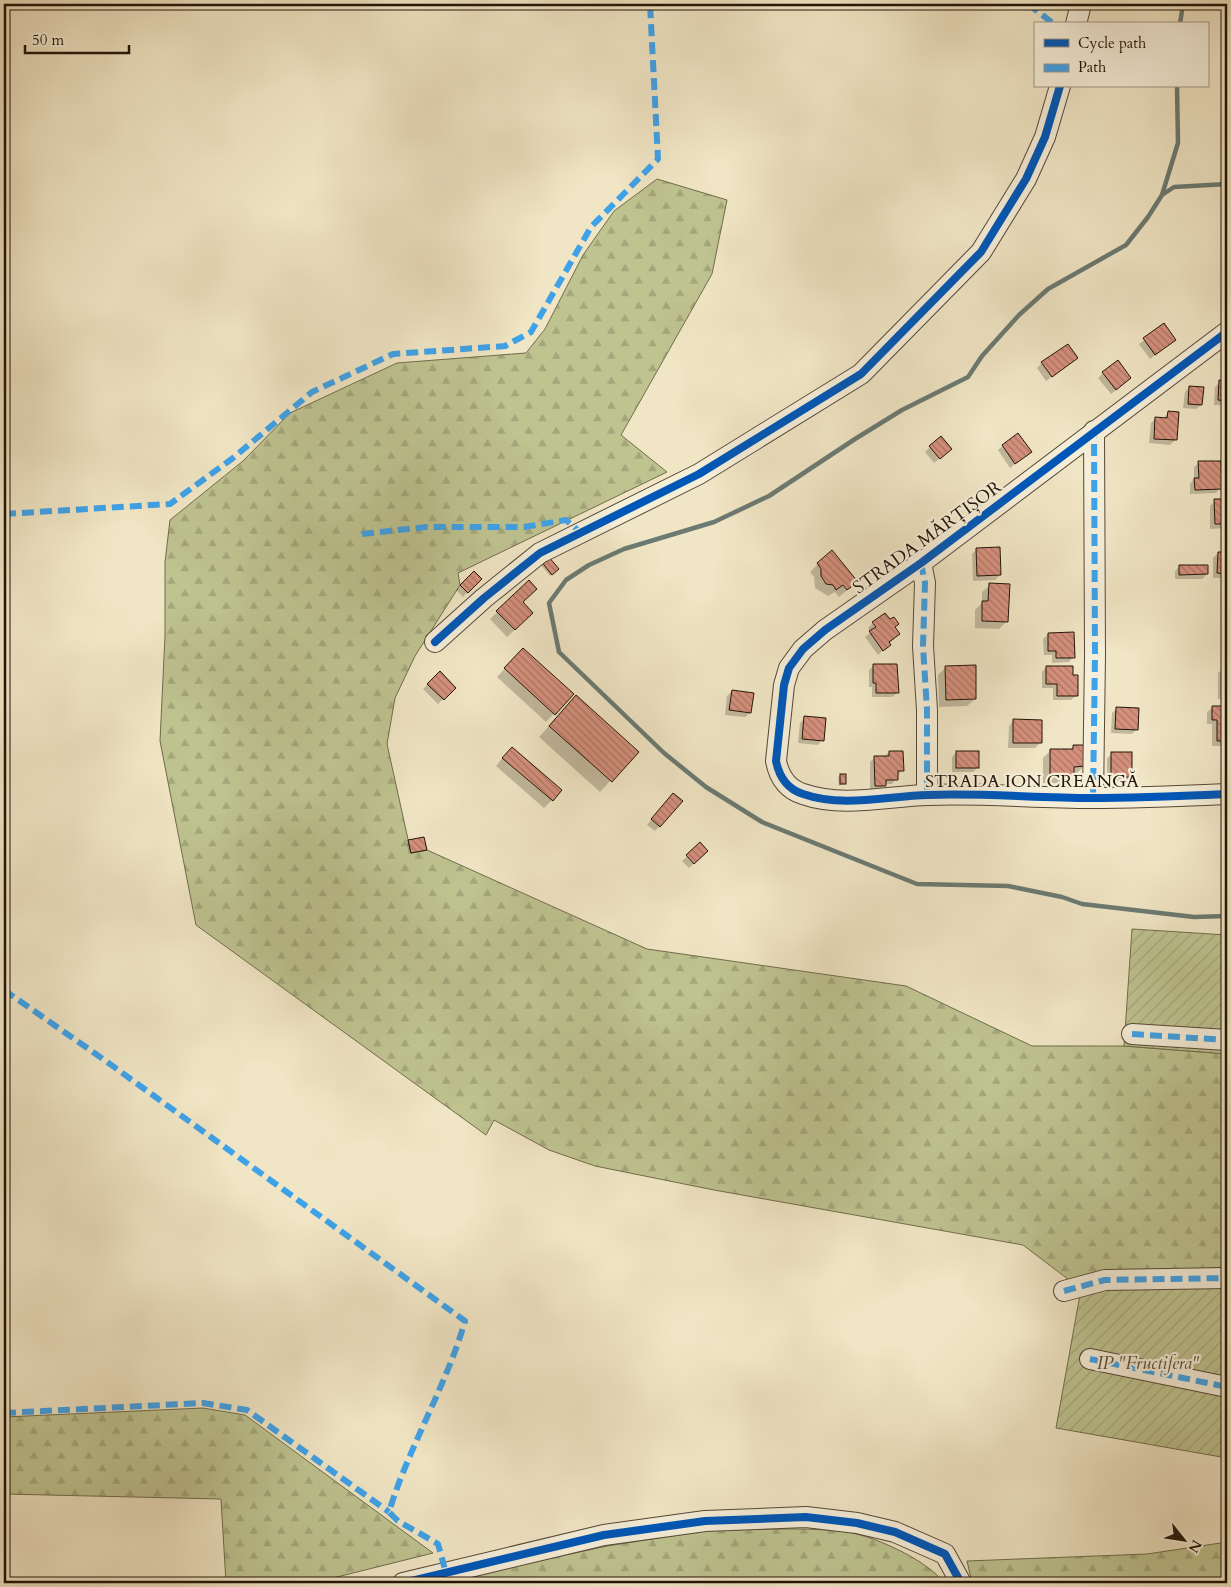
<svg xmlns="http://www.w3.org/2000/svg" width="1231" height="1587" font-family="Cardo,serif">
	<defs>
		<pattern id="forest-firs" width="22" height="20" patternUnits="userSpaceOnUse" patternTransform="scale(1.25)"><rect width="22" height="20" fill="#bec390"/><path d="M5 1l3.5 6h-7zM16 11l3.5 6h-7z" fill="#a3a77b"/></pattern>
		<pattern id="garden-furrows" width="10" height="10" patternUnits="userSpaceOnUse" patternTransform="scale(1.25)"><rect width="10" height="10" fill="#bec390"/><path d="M-1 1l2-2M0 10L10 0M9 11l2-2" fill="none" stroke="#a3a77b"/></pattern>
		<pattern id="building-back-hatch" width="6" height="6" patternUnits="userSpaceOnUse" patternTransform="scale(1.25)"><rect width="6" height="6" fill="#d5907d"/><path d="M-1 5l2 2M0 0l6 6M5-1l2 2" fill="none" stroke="#ac7464"/></pattern>
	</defs>
	<rect width="100%" height="100%" fill="#f0e5c4"/>
	<filter id="stains"><feTurbulence type="fractalNoise" baseFrequency=".004" numOctaves="4"/><feColorMatrix values="0 0 0 0 .2 0 0 0 0 .09 0 0 0 0 .02 0 0 0 .5 -.17"/></filter>
	<radialGradient id="worn" r=".72"><stop offset=".6" stop-color="#630" stop-opacity="0"/><stop offset="1" stop-color="#630" stop-opacity=".3"/></radialGradient>
	<g fill="url(#forest-firs)" stroke="#706c4c">
		<path d="M 657,179 L 727,200 L 712,274 L 621,435 L 667,472 L 458,573 L 460,585 L 415,656 L 395,698 L 387,744 L 411,853 L 427,850 L 647,949 L 906,986 L 1032,1046 L 1124,1046 L 1227,1054 L 1227,1267 L 1083,1278 L 1073,1283 L 1023,1245 L 714,1190 L 595,1166 L 549,1150 L 494,1120 L 486,1135 L 196,925 L 160,741 L 165,636 L 165,562 L 170,520 L 243,461 L 290,413 L 397,363 L 526,353 L 545,329 L 583,255 L 614,211 Z"/>
		<path d="M 203,1408 L 245,1415 L 433,1553 L 313,1583 L 226,1583 L 221,1499 L 4,1494 L 4,1417 Z"/>
		<path d="M 710,1530 C 753,1530 797,1527 840,1531 C 869,1533 928,1560 944,1583 L 436,1583 L 607,1546 Z"/>
		<path d="M 1227,1542 L 1227,1583 L 972,1583 L 967,1561 L 1147,1554 Z"/>
	</g>
	<g fill="url(#garden-furrows)" stroke="#706c4c">
		<path d="M 1132,929 L 1227,935 L 1227,1054 L 1124,1046 Z"/>
		<path d="M 1227,1267 L 1227,1458 L 1056,1428 L 1083,1278 Z"/>
	</g>
	<g fill="#0003">
		<path d="M 1164,325 L 1174,340 L 1150,359 L 1139,344 Z"/>
		<path d="M 1072,362 L 1046,381 L 1037,368 L 1042,363 Z"/>
		<path d="M 1103,373 L 1125,383 L 1111,394 L 1098,378 Z"/>
		<path d="M 1220,382 L 1227,382 L 1227,405 L 1214,405 L 1215,387 Z"/>
		<path d="M 1190,387 L 1201,405 L 1196,409 L 1183,408 L 1185,392 Z"/>
		<path d="M 1168,413 L 1175,440 L 1170,445 L 1149,443 L 1151,423 L 1156,418 L 1163,419 Z"/>
		<path d="M 940,438 L 945,454 L 934,463 L 925,452 Z"/>
		<path d="M 1003,446 L 1030,452 L 1010,468 L 998,450 Z"/>
		<path d="M 1199,463 L 1220,488 L 1216,493 L 1190,494 L 1190,484 L 1194,479 L 1194,467 Z"/>
		<path d="M 1227,500 L 1227,528 L 1210,529 L 1210,506 L 1215,501 Z"/>
		<path d="M 977,549 L 1000,575 L 995,580 L 973,581 L 972,554 Z"/>
		<path d="M 1218,553 L 1227,554 L 1227,578 L 1213,578 L 1213,558 Z"/>
		<path d="M 548,557 L 557,569 L 550,576 L 540,564 Z"/>
		<path d="M 818,564 L 857,582 L 839,597 L 835,592 L 828,596 L 815,588 L 814,577 L 810,572 Z"/>
		<path d="M 1180,566 L 1207,574 L 1202,579 L 1175,579 L 1175,571 Z"/>
		<path d="M 474,572 L 480,579 L 463,597 L 456,590 Z"/>
		<path d="M 529,582 L 522,602 L 532,613 L 507,637 L 490,619 Z"/>
		<path d="M 990,585 L 1007,621 L 999,629 L 975,628 L 975,610 L 982,603 L 982,592 Z"/>
		<path d="M 873,623 L 899,634 L 878,655 L 865,637 L 871,632 L 868,628 Z"/>
		<path d="M 1048,634 L 1073,657 L 1069,662 L 1052,663 L 1052,655 L 1044,655 L 1043,639 Z"/>
		<path d="M 516,657 L 572,694 L 546,722 L 497,677 Z"/>
		<path d="M 873,666 L 897,693 L 892,697 L 872,697 L 872,687 L 869,687 L 869,670 Z"/>
		<path d="M 946,667 L 975,699 L 967,706 L 939,707 L 938,675 Z"/>
		<path d="M 1046,667 L 1076,696 L 1071,700 L 1053,700 L 1053,688 L 1042,688 L 1042,672 Z"/>
		<path d="M 1223,669 L 1227,669 L 1227,699 L 1218,699 L 1218,673 Z"/>
		<path d="M 440,673 L 454,688 L 438,704 L 423,689 Z"/>
		<path d="M 732,691 L 750,713 L 745,717 L 725,715 L 727,696 Z"/>
		<path d="M 566,707 L 637,752 L 600,792 L 539,737 Z"/>
		<path d="M 1212,708 L 1227,708 L 1227,746 L 1212,746 L 1212,724 L 1207,724 L 1207,712 Z"/>
		<path d="M 1117,709 L 1137,729 L 1132,734 L 1111,733 L 1112,713 Z"/>
		<path d="M 805,718 L 822,740 L 818,745 L 798,743 L 800,723 Z"/>
		<path d="M 1013,721 L 1040,743 L 1035,748 L 1008,748 L 1009,726 Z"/>
		<path d="M 1074,747 L 1084,766 L 1076,774 L 1073,774 L 1065,783 L 1043,783 L 1043,758 L 1051,750 L 1070,750 Z"/>
		<path d="M 889,752 L 902,770 L 892,784 L 884,784 L 880,790 L 870,790 L 870,762 L 875,757 L 884,757 Z"/>
		<path d="M 957,752 L 978,767 L 973,772 L 952,772 L 952,757 Z"/>
		<path d="M 1112,754 L 1131,777 L 1126,782 L 1107,782 L 1107,758 Z"/>
		<path d="M 504,756 L 561,791 L 544,808 L 496,766 Z"/>
		<path d="M 841,775 L 845,783 L 839,786 L 838,777 Z"/>
		<path d="M 668,799 L 681,801 L 655,831 L 647,825 Z"/>
		<path d="M 409,842 L 425,849 L 409,854 L 407,844 Z"/>
		<path d="M 700,844 L 707,851 L 689,868 L 682,861 Z"/>
	</g>
	<g fill="none" stroke-linecap="round" stroke-linejoin="round">
		<g stroke="#6b7a72" stroke-width="4.5">
			<path d="M 1180,24 L 1183,4"/>
			<path d="M 1177,86 L 1178,143 L 1162,195 L 1148,217 L 1126,245 L 1048,289 L 1019,315 L 982,356 L 968,377 L 902,410 L 855,439 L 769,496 L 714,522 L 624,549 L 589,565 L 566,580 L 549,603 L 559,652 L 664,753 L 706,787 L 762,822 L 917,884 L 1008,886 L 1062,897 L 1082,904 L 1194,917 L 1227,916"/>
			<path d="M 1162,195 L 1174,187 L 1227,184"/>
		</g>
	</g>
	<g fill="url(#building-back-hatch)" stroke="#221407">
		<path d="M 1164,323 L 1176,340 L 1155,355 L 1143,338 Z"/>
		<path d="M 1068,344 L 1078,358 L 1052,377 L 1041,362 Z"/>
		<path d="M 1118,360 L 1131,378 L 1116,390 L 1102,372 Z"/>
		<path d="M 1219,380 L 1227,381 L 1227,401 L 1218,400 Z"/>
		<path d="M 1189,386 L 1204,387 L 1202,405 L 1188,404 Z"/>
		<path d="M 1168,411 L 1179,412 L 1177,440 L 1154,439 L 1155,417 L 1167,418 Z"/>
		<path d="M 1018,433 L 1032,452 L 1015,464 L 1002,445 Z"/>
		<path d="M 941,436 L 952,449 L 940,459 L 929,446 Z"/>
		<path d="M 1198,461 L 1221,461 L 1222,489 L 1195,490 L 1194,478 L 1199,478 Z"/>
		<path d="M 1214,499 L 1227,499 L 1227,524 L 1215,524 Z"/>
		<path d="M 1000,547 L 1001,575 L 977,576 L 976,548 Z"/>
		<path d="M 832,550 L 858,582 L 847,590 L 843,585 L 836,590 L 833,585 L 826,584 L 821,576 L 821,569 L 817,563 Z"/>
		<path d="M 1218,552 L 1227,552 L 1227,574 L 1217,573 Z"/>
		<path d="M 548,556 L 559,569 L 552,575 L 541,561 Z"/>
		<path d="M 1179,565 L 1208,565 L 1208,574 L 1179,575 Z"/>
		<path d="M 474,571 L 482,579 L 468,593 L 460,585 Z"/>
		<path d="M 529,580 L 537,589 L 523,602 L 533,613 L 515,630 L 496,611 Z"/>
		<path d="M 989,583 L 1010,584 L 1008,622 L 982,621 L 982,601 L 988,601 Z"/>
		<path d="M 885,613 L 890,619 L 894,617 L 899,624 L 895,627 L 900,634 L 889,642 L 891,645 L 883,651 L 869,631 L 876,627 L 872,622 Z"/>
		<path d="M 1074,632 L 1075,658 L 1056,658 L 1056,651 L 1048,651 L 1048,633 Z"/>
		<path d="M 523,648 L 574,694 L 555,715 L 504,668 Z"/>
		<path d="M 873,664 L 897,664 L 899,693 L 876,693 L 876,683 L 873,683 Z"/>
		<path d="M 976,665 L 976,699 L 946,700 L 945,666 Z"/>
		<path d="M 1046,666 L 1073,666 L 1073,675 L 1078,675 L 1078,696 L 1057,696 L 1057,684 L 1046,684 Z"/>
		<path d="M 1223,667 L 1227,667 L 1227,695 L 1222,695 Z"/>
		<path d="M 440,671 L 456,688 L 444,700 L 427,684 Z"/>
		<path d="M 732,690 L 754,693 L 751,713 L 729,710 Z"/>
		<path d="M 576,695 L 639,752 L 612,782 L 549,726 Z"/>
		<path d="M 1212,706 L 1227,706 L 1227,741 L 1217,741 L 1217,720 L 1212,720 Z"/>
		<path d="M 1116,707 L 1139,708 L 1138,730 L 1115,729 Z"/>
		<path d="M 804,716 L 826,718 L 824,741 L 802,739 Z"/>
		<path d="M 1013,719 L 1042,720 L 1042,743 L 1013,743 Z"/>
		<path d="M 1073,745 L 1085,745 L 1085,766 L 1074,767 L 1074,776 L 1050,776 L 1050,749 L 1073,749 Z"/>
		<path d="M 512,747 L 562,790 L 553,801 L 502,758 Z"/>
		<path d="M 889,751 L 903,751 L 904,771 L 898,771 L 898,780 L 886,780 L 886,786 L 875,786 L 874,756 L 889,756 Z"/>
		<rect x="956" y="751" width="23" height="17"/>
		<rect x="1111" y="752" width="21" height="25"/>
		<rect x="840" y="774" width="6" height="10"/>
		<path d="M 673,793 L 683,801 L 660,827 L 651,819 Z"/>
		<path d="M 424,837 L 427,850 L 411,853 L 408,840 Z"/>
		<path d="M 700,842 L 708,851 L 694,864 L 686,855 Z"/>
	</g>
	<g fill="none" stroke-linecap="round" stroke-linejoin="round">
		<g stroke="#564836" stroke-width="22">
			<g id="minor">
				<path d="M 1076,24 L 1081,4"/>
				<path d="M 1227,332 L 921,563 L 825,630 L 803,649 L 789,668 L 784,685 L 776,761 C 779,776 787,789 803,794 C 843,808 887,796 928,795 C 982,793 1036,798 1091,798 C 1136,798 1182,796 1227,794"/>
				<path d="M 921,563 L 925,583 L 923,646 L 927,710 L 927,794"/>
				<path d="M 435,642 L 484,598 L 540,553 L 699,474 L 861,374 L 981,252 L 1026,179 L 1045,137 L 1060,86"/>
				<path d="M 1093,798 L 1095,655 L 1094,431"/>
				<path d="M 1132,1034 L 1227,1040"/>
				<path d="M 1064,1291 L 1105,1280 L 1227,1278"/>
				<path d="M 1090,1359 L 1227,1387"/>
				<path d="M 403,1583 L 604,1535 L 705,1521 L 806,1517 L 857,1523 L 895,1532 L 945,1554 L 961,1583"/>
			</g>
		</g>
		<use href="#minor" stroke="#f5eed9" stroke-width="20"/>
		<g stroke="#3ea2e9" stroke-width="6" stroke-dasharray="12 6" stroke-linecap="butt">
			<path d="M 1028,4 L 1054,24"/>
			<path d="M 4,514 L 170,504 L 233,458 L 312,392 L 393,354 L 505,346 L 531,332 L 591,227 L 658,159 L 650,4"/>
			<path d="M 362,534 L 426,527 L 524,527 L 566,520 L 581,533"/>
			<path d="M 921,563 L 925,583 L 923,646 L 927,710 L 927,794"/>
			<path d="M 1093,798 L 1095,655 L 1094,431"/>
			<path d="M 4,990 L 103,1059 L 465,1321 C 446,1387 409,1446 389,1512 L 398,1521 L 438,1544 L 446,1573"/>
			<path d="M 1132,1034 L 1227,1040"/>
			<path d="M 1064,1291 L 1105,1280 L 1227,1278"/>
			<path d="M 1090,1359 L 1227,1387"/>
			<path d="M 4,1413 L 203,1403 L 247,1410 L 389,1512"/>
		</g>
		<g stroke="#f5eed9" stroke-width="11">
			<g id="cycleway">
				<path d="M 1227,332 L 921,563 L 825,630 L 803,649 L 789,668 L 784,685 L 776,761 C 779,776 787,789 803,794 C 843,808 887,796 928,795 C 982,793 1036,798 1091,798 C 1136,798 1182,796 1227,794"/>
				<path d="M 435,642 L 484,598 L 540,553 L 699,474 L 861,374 L 981,252 L 1026,179 L 1045,137 L 1060,86"/>
				<path d="M 403,1583 L 604,1535 L 705,1521 L 806,1517 L 857,1523 L 895,1532 L 945,1554 L 961,1583"/>
			</g>
		</g>
		<use href="#cycleway" stroke="#0057b8" stroke-width="8"/>
	</g>
	<g text-anchor="middle" stroke-width="4.5" stroke-linejoin="round" paint-order="stroke">
		<g font-size="18" fill="#221407" stroke="#f5eed9">
			<text transform="translate(927 537) rotate(-36)" y="6">STRADA MĂRȚIȘOR</text>
			<text x="1032" y="787">STRADA ION CREANGĂ</text>
		</g>
		<g font-size="18" font-style="italic" fill="#595137" stroke="#f5eed9">
			<text x="1148" y="1369">IP "Fructifera"</text>
		</g>
	</g>
	<rect width="1231" height="1587" fill="none" stroke="#f0e5c4" stroke-width="20"/>
	<rect x="5" y="5" width="1221" height="1577" fill="none" stroke="#221407" stroke-width="2.5"/>
	<rect x="10" y="10" width="1211" height="1567" fill="none" stroke="#221407"/>
	<rect x="1034" y="22" width="175" height="65" fill="#f5eed9" stroke="#a19785"/>
	<rect x="1044" y="39" width="25" height="8" fill="#0057b8" stroke="#a19785"/>
	<text x="1078" y="48" font-size="15" fill="#221407">Cycle path</text>
	<rect x="1044" y="64" width="25" height="8" fill="#3ea2e9" stroke="#a19785"/>
	<text x="1078" y="72" font-size="15" fill="#221407">Path</text>
	<g transform="translate(1184 1540) rotate(120)" stroke="#f5eed9" stroke-width="4" paint-order="stroke">
	<path d="M0-4L9 19L0 12L-9 19Z" fill="#221407"/>
	<text y="-8" font-size="14" font-weight="bold" text-anchor="middle" fill="#221407">N</text>
	</g>
	<path d="M25 45v8h104v-8" fill="none" stroke="#221407" stroke-width="2.5"/>
	<text x="32" y="45" font-size="15" fill="#221407" stroke="#f5eed9" stroke-width="4" paint-order="stroke">50 m</text>
	<rect width="100%" height="100%" filter="url(#stains)"/>
	<rect width="100%" height="100%" fill="url(#worn)"/>
</svg>
